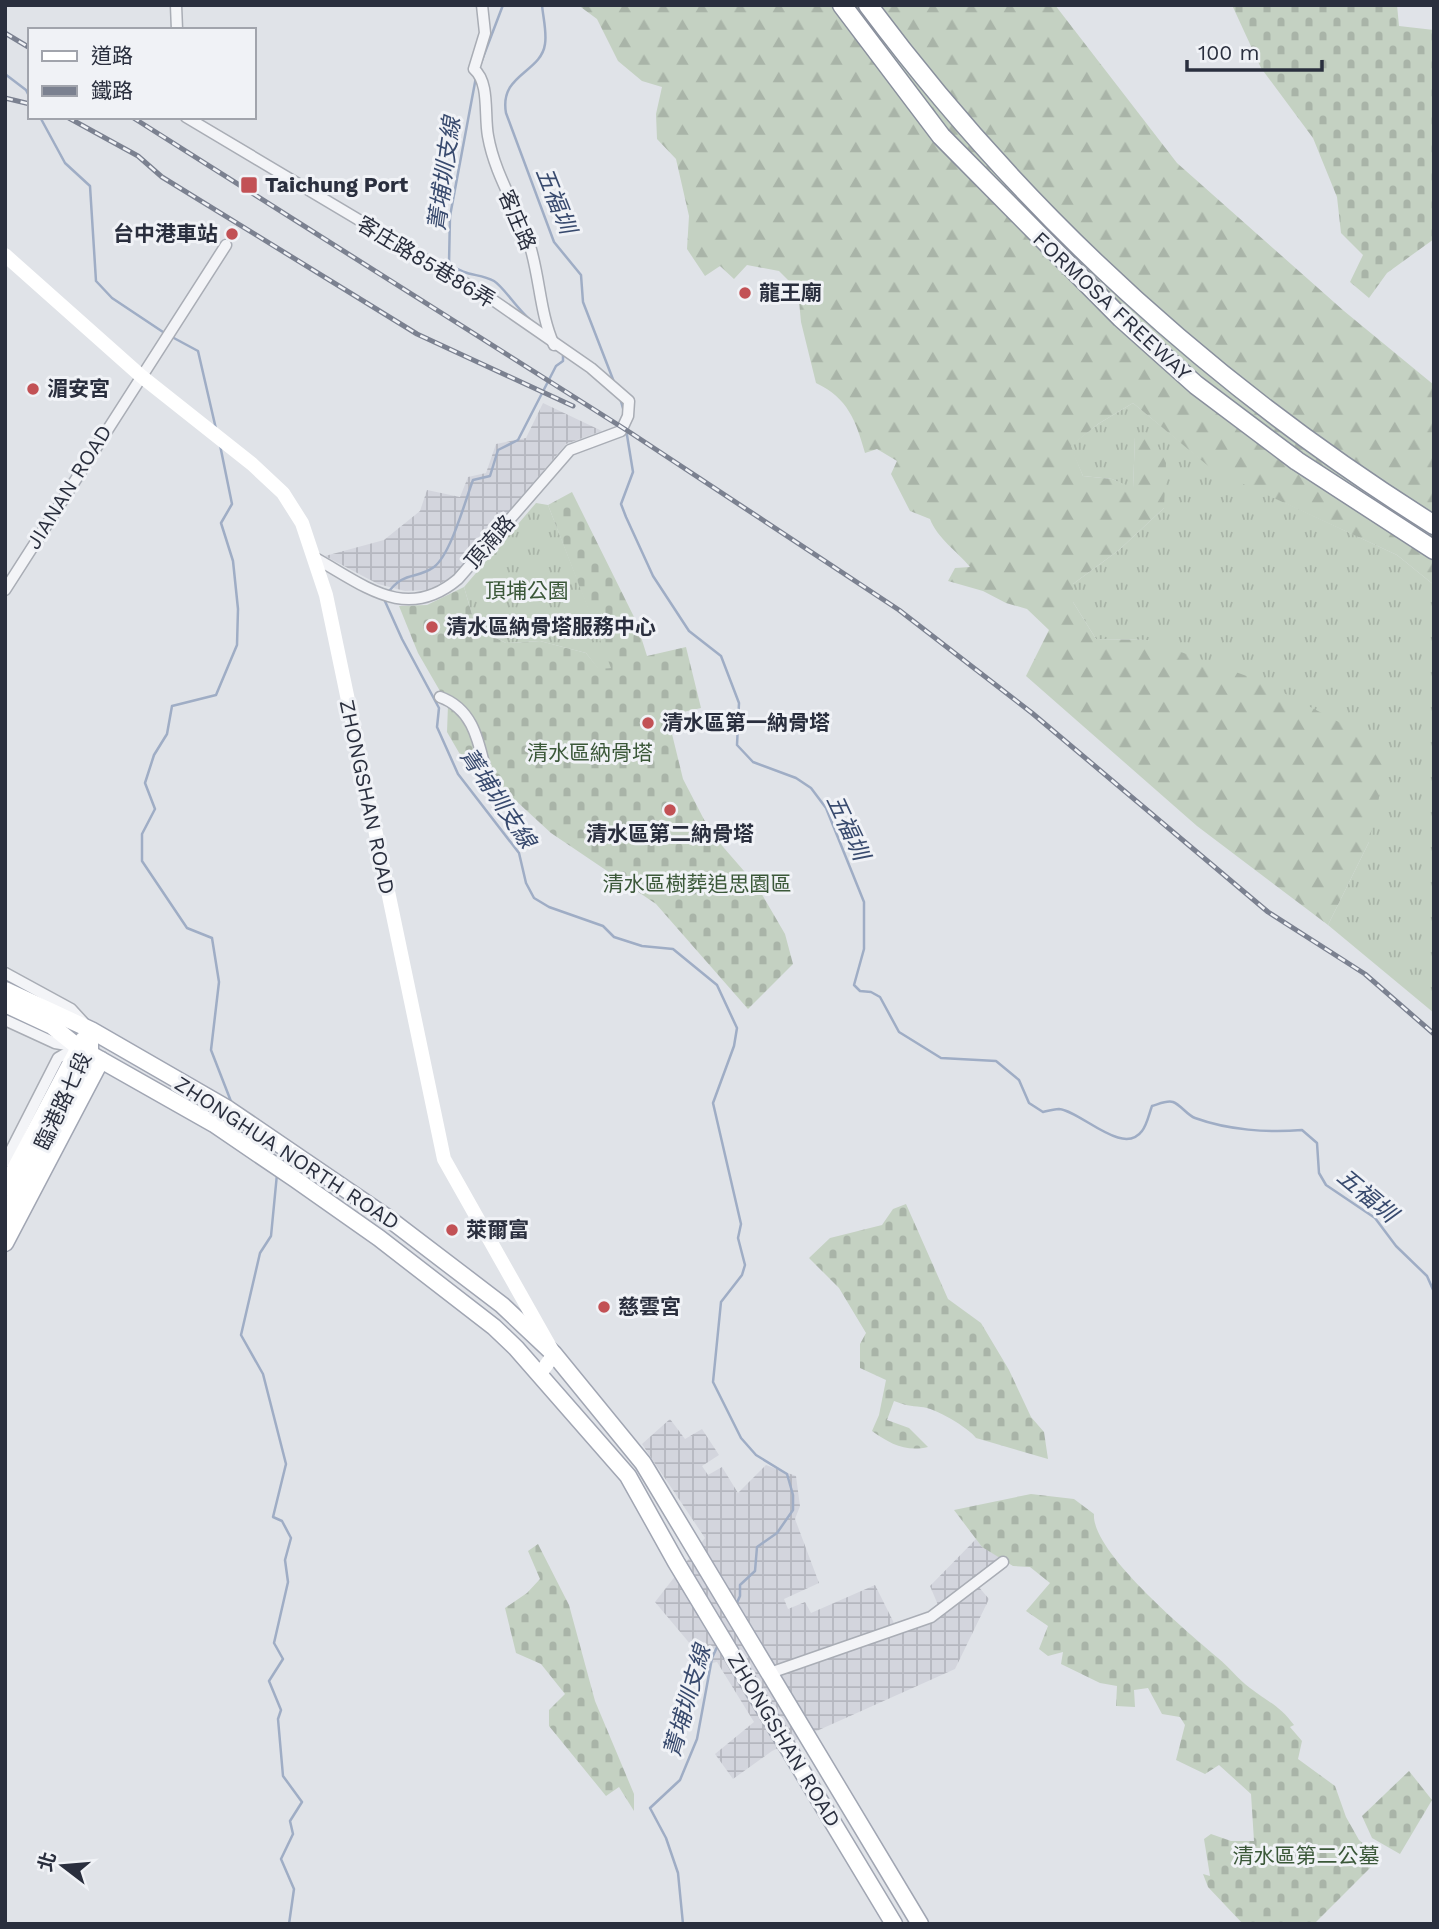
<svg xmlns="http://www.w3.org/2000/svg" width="1439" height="1929" font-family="'Work Sans','Noto Sans TC',sans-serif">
	<defs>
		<pattern id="industrial-grid" width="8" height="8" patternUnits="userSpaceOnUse" patternTransform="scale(1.75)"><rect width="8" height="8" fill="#d3d5dd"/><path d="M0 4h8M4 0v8" fill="none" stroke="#b5b7bf"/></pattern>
		<pattern id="grass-tufts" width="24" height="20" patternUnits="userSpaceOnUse" patternTransform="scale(1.75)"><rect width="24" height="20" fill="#c4d1c2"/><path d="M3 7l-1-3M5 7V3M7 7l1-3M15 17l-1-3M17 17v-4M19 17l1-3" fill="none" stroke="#a9b4a8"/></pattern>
		<pattern id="forest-firs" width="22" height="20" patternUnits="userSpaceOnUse" patternTransform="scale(1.75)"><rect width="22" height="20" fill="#c4d1c2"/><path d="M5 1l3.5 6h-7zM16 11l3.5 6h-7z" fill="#a9b4a8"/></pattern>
		<pattern id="cemetery-stones" width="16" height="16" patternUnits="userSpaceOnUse" patternTransform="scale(1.75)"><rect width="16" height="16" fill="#c4d1c2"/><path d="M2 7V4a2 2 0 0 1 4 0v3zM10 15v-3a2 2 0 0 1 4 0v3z" fill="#a9b4a8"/></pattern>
	</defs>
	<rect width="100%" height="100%" fill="#e0e3e8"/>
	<g fill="url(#industrial-grid)">
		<path d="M 543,403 L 602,431 L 566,444 L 456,574 L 429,590 L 405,591 L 378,584 L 325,556 L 384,540 L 420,511 L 427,490 L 460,497 L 468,477 L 486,473 L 496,444 L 526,438 Z"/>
		<path d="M 670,1419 L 685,1439 L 702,1429 L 719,1455 L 702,1466 L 708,1475 L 722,1467 L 738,1493 L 766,1465 L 796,1476 L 800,1506 L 795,1519 L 819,1583 L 784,1599 L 788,1609 L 805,1602 L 811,1613 L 875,1585 L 894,1623 L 926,1613 L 938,1605 L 930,1586 L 976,1539 L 982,1547 L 1008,1562 L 978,1586 L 989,1599 L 955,1669 L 772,1751 L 733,1779 L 715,1754 L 754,1722 L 717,1662 L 707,1664 L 655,1602 L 705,1538 L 642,1444 Z"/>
	</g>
	<g fill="url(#grass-tufts)">
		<path d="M 1133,403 L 1213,469 L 1397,555 L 1434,585 L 1434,1013 L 1328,925 L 1369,842 L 1148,640 L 1096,639 L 1073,602 L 1073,584 L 1119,550 L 1164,508 L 1135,437 L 1133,489 L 1112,479 L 1083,476 L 1070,446 L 1098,424 Z"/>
		<path d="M 536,503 L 548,505 L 612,668 L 599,670 L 586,653 L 540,641 L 506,643 L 476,628 L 464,587 Z"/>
	</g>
	<path fill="url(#forest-firs)" d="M 578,5 L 1055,5 L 1177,163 L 1344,311 L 1434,385 L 1434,585 L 1397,555 L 1213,470 L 1133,403 L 1098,424 L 1071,446 L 1083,476 L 1112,479 L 1133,488 L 1135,437 L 1151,432 L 1166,463 L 1164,508 L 1119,550 L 1073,584 L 1073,602 L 1096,639 L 1148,640 L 1263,682 L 1354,730 L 1386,765 L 1369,842 L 1328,925 L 1197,826 L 1026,676 L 1049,630 L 1027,609 L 1006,603 L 983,591 L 948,581 L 955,568 L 970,567 C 957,551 937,538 930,519 L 910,511 L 891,474 L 897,461 L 877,449 L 865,453 C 856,421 848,398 816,383 L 801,322 L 798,290 L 779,271 L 747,265 L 734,279 L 720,266 L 705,276 L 687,249 L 689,216 L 676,159 L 657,139 L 656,114 L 662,87 L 642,81 L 618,61 L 597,19 Z"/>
	<g fill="url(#cemetery-stones)">
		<path d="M 1232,5 L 1397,5 L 1399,26 L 1434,30 L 1434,239 L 1387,273 L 1369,298 L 1350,282 L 1363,255 L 1341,233 L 1337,197 L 1313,138 L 1261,68 Z"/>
		<path d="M 572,492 L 636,621 L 647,656 L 686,647 L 701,708 L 679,713 L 672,734 L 683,779 L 711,833 L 757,886 L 785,934 L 793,964 L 748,1009 L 656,904 L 551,833 L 491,778 L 465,763 L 447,732 L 448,705 L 418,653 L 399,606 L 427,605 L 464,587 L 476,628 L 506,643 L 540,641 L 586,653 L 599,669 L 611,668 L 548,505 Z"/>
		<path d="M 906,1204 L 948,1299 L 981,1323 L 1009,1370 L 1031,1417 L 1044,1432 L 1048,1459 L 976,1438 C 969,1428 934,1407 921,1407 C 911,1406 904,1405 894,1401 L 887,1420 L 909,1428 L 928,1447 C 906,1452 890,1444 872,1431 L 879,1415 L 886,1380 L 860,1368 L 860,1344 L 866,1333 L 839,1288 L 809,1258 L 830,1238 L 882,1225 L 893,1209 Z"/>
		<path d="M 1031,1494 L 1074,1499 L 1094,1514 C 1091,1552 1190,1634 1218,1658 C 1229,1667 1238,1679 1250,1688 C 1268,1702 1279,1705 1294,1725 L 1290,1727 L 1302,1741 L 1298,1759 L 1335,1786 L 1346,1817 L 1359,1840 L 1380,1858 L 1314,1924 L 1243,1924 L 1208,1887 L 1203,1874 L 1210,1876 L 1204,1839 L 1211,1834 L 1231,1841 L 1254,1841 L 1251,1794 L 1219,1765 L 1205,1774 L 1176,1760 L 1185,1725 L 1180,1717 L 1162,1714 L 1148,1688 L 1134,1690 L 1135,1707 L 1116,1706 L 1117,1686 L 1100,1683 L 1061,1664 L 1063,1652 L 1048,1656 L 1039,1649 L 1048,1626 L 1026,1611 L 1050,1583 L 1030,1567 L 1013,1566 L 982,1547 L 954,1510 Z"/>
		<path d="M 538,1544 L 569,1605 L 595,1701 L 634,1794 L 634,1811 L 619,1787 L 606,1796 L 549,1726 L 549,1710 L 565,1694 L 541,1664 L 516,1653 L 505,1608 L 527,1593 L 540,1579 L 528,1551 Z"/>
		<path d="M 1409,1771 L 1432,1800 L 1400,1854 L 1372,1838 L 1362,1816 Z"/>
	</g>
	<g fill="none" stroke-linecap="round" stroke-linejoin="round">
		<g stroke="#9fadc5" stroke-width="2.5">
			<path d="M 542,5 C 543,17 547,32 545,44 C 541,73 499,74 506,113 L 554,242 L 581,275 L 583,302 L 614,382"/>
			<path d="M 479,68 L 503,5"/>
			<path d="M 5,74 L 26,90 L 30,98"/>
			<path d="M 476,77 L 450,216 L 449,264 C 467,277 479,273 494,281 C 504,287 519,312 532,321"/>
			<path d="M 40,117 L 65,163 L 90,186 L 96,281 L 112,298 L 166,334"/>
			<path d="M 172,337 L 198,351 L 216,429"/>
			<path d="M 620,398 L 624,412"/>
			<path d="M 626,429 L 633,472 L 621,504 L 626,517 L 653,576 L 689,631 L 721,656 L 739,703 L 737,745 L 753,762 L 796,778 L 811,788 L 826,808 L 864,902 L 864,949 L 854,985 L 860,991 L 871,992 L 880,997 L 899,1032 L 941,1058 L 996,1061 L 1019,1080 L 1029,1103 L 1043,1112 C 1047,1111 1054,1109 1059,1109 C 1081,1111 1123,1157 1142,1131 C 1147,1125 1149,1114 1152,1106 C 1159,1104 1167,1100 1173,1102 C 1181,1105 1187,1115 1195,1118 C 1228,1130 1268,1133 1302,1130 L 1317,1143 L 1319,1173 L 1326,1185 L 1375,1218 L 1396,1246 L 1427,1276 L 1434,1292"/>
			<path d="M 220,445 L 232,504 L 221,523 L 233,561 L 238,609 L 237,645 L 216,695 L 172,706 L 167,734 L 154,755 L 145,783 L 155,809 L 142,834 L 142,861 L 187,928 L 212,938 L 219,982 L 211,1050 L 232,1104"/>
			<path d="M 387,594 C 404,570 416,580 434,567 C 451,554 465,501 473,480 L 490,476 L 498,450 L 518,440 L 556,366 L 563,361 L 563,353"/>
			<path d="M 384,599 L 402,639 L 439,708 L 437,727 L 458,774 L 519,853 L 526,883 L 534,898 L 549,907 L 603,926 L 614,937 L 642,946 L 673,949 L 717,985 L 737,1028 L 734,1046 L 713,1103 L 741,1224 L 738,1238 L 745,1265 L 742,1275 L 721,1302 L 713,1382 L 741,1438 L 756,1455 L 787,1474 L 793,1495 L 793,1510 L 777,1533 L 757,1547 L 755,1571 L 740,1585 L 740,1596 L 735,1607"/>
			<path d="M 277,1174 L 271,1236 L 260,1253 L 241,1335 L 263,1374 L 286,1464 L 273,1517 L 282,1521 L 291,1538 L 285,1560 L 288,1582 L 274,1643 L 283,1659 L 269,1681 L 281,1710 L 278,1719 L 283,1776 L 302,1802 L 290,1821 L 293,1834 L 281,1859 L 294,1889 L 289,1924"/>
			<path d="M 683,1924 L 678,1873 L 666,1838 L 650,1808 L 680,1780 L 697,1739 L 712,1658 L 718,1645"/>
		</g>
		<g stroke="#a9adb5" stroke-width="13">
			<g id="street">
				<path d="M 176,5 L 177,30"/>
				<path d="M 482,5 L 485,33 L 474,69 C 490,83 484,115 488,136 C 495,176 518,208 530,246 C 540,279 540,314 554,345"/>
				<path d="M 186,117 L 490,298 L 591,368 L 629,401 L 628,416 L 621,431 L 570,450 L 458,579 C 406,623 364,585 315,558"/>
				<path d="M 5,590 L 226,245"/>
				<path d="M 440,697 C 476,710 479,746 488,780"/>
				<path d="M 5,973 L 71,1009 L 83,1022"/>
				<path d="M 5,1020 L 55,1043 L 73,1046"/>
				<path d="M 5,1162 L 58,1058 L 77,1047"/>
				<path d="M 770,1673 L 931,1617 L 1003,1562"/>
			</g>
		</g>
		<g stroke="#a1a6b3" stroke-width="19">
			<g id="primary">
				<path d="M 5,990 L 91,1030 L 228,1109 L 388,1218 L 502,1305 L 554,1354 L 643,1463 L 920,1924"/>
				<path d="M 5,1004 L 52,1026 L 78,1047 L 214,1124 L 295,1179 L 379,1238 L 494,1327 L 516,1348 L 628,1476 L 676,1562 L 894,1924"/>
				<path d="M 5,1188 L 83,1040"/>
				<path d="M 5,1217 L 90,1053 L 90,1043"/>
				<path d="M 5,1243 L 101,1060"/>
			</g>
		</g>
		<g stroke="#898f9d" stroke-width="21">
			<g id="highway">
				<path d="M 842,5 L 941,136 L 1121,318 L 1196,385 L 1297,461 L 1434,550"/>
				<path d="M 868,5 C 1023,213 1215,388 1434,525"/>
			</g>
		</g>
		<use href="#street" stroke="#f3f4f7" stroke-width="10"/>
		<path stroke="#fff" stroke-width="14" d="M 5,255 L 141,376 L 252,464 L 283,493 L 302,523 L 326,595 L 444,1159 L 554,1354 L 540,1374"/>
		<use href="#primary" stroke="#fff" stroke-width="16"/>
		<use href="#highway" stroke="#fff" stroke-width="18"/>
		<g stroke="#7b8190" stroke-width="5">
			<g id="rail">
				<path d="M 5,33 L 30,48"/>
				<path d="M 5,98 L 30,104"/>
				<path d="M 67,117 L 138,156 L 162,177 L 417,334 L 573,406"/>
				<path d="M 132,117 L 631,433 L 899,610 L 1032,713 L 1268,912 L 1365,974 L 1434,1034"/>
			</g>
		</g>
		<use href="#rail" stroke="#f0f2f6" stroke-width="2.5" stroke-dasharray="8" stroke-linecap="butt"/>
	</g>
	<g fill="#c25155" stroke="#f0f2f6" stroke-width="2.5">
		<rect x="240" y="176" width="18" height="18" rx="3.5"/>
		<circle cx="232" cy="234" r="7"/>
		<circle cx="745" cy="293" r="7"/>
		<circle cx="33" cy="389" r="7"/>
		<circle cx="432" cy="627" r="7"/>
		<circle cx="648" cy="723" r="7"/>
		<circle cx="670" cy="810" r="7"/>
		<circle cx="452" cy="1230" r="7"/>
		<circle cx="604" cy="1307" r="7"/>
	</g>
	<g text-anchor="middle" stroke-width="6" stroke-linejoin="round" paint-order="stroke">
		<g font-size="21" font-weight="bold" fill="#2a2f3e" stroke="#f0f2f6" text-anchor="start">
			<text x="265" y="192">Taichung Port</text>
			<text x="218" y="241" text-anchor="end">台中港車站</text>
			<text x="759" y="300">龍王廟</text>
			<text x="47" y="396">湄安宮</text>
			<text x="446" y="634">清水區納骨塔服務中心</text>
			<text x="662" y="730">清水區第一納骨塔</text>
			<text x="670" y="841" text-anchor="middle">清水區第二納骨塔</text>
			<text x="466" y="1237">萊爾富</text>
			<text x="618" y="1314">慈雲宮</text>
		</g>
		<g font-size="21" fill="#2a2f3e" stroke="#f0f2f6">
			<text transform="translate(517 220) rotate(67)" y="7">客庄路</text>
			<text transform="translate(426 262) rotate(31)" y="7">客庄路85巷86弄</text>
			<text transform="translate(1112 306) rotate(43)" y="7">FORMOSA FREEWAY</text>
			<text transform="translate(69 487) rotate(-58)" y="7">JIANAN ROAD</text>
			<text transform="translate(490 542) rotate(-49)" y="7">頂湳路</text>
			<text transform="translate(367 797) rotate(78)" y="7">ZHONGSHAN ROAD</text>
			<text transform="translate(63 1101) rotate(-65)" y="7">臨港路七段</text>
			<text transform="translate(287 1153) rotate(33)" y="7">ZHONGHUA NORTH ROAD</text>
			<text transform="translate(784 1740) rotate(59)" y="7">ZHONGSHAN ROAD</text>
		</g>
		<g font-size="21" fill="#3b5839" stroke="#f0f2f6">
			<text x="527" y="598">頂埔公園</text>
			<text x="590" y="760">清水區納骨塔</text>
			<text x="697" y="891">清水區樹葬追思園區</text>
			<text x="1306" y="1863">清水區第二公墓</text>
		</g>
		<g font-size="23" font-style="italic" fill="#384a6e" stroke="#f0f2f6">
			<text transform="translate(444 174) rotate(-82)" y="8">菁埔圳支線</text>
			<text transform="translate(556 200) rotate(68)" y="8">五福圳</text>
			<text transform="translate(498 798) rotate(56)" y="8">菁埔圳支線</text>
			<text transform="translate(848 827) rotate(65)" y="8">五福圳</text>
			<text transform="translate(1367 1195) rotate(40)" y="8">五福圳</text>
			<text transform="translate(687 1701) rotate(-74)" y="8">菁埔圳支線</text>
		</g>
	</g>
	<rect width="1439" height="1929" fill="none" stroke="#2a2f3e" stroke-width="14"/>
	<rect x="28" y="28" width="228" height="91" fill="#f0f2f6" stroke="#a1a4ac" stroke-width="2"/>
	<rect x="42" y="51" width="35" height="10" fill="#ffffff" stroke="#a1a4ac" stroke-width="2"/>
	<text x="91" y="63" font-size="21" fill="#2a2f3e">道路</text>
	<rect x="42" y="86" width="35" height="10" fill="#7b8190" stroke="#a1a4ac" stroke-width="2"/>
	<text x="91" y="98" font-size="21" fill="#2a2f3e">鐵路</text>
	<g transform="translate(63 1866) rotate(286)" stroke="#f0f2f6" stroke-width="5" paint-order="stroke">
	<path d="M0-5L12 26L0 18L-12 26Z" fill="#2a2f3e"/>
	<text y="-10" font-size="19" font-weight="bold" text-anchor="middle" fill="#2a2f3e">北</text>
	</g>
	<path d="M1187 60v10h135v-10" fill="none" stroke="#2a2f3e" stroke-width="3.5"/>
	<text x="1198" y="60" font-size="21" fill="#2a2f3e" stroke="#f0f2f6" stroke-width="5" paint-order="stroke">100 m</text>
</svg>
